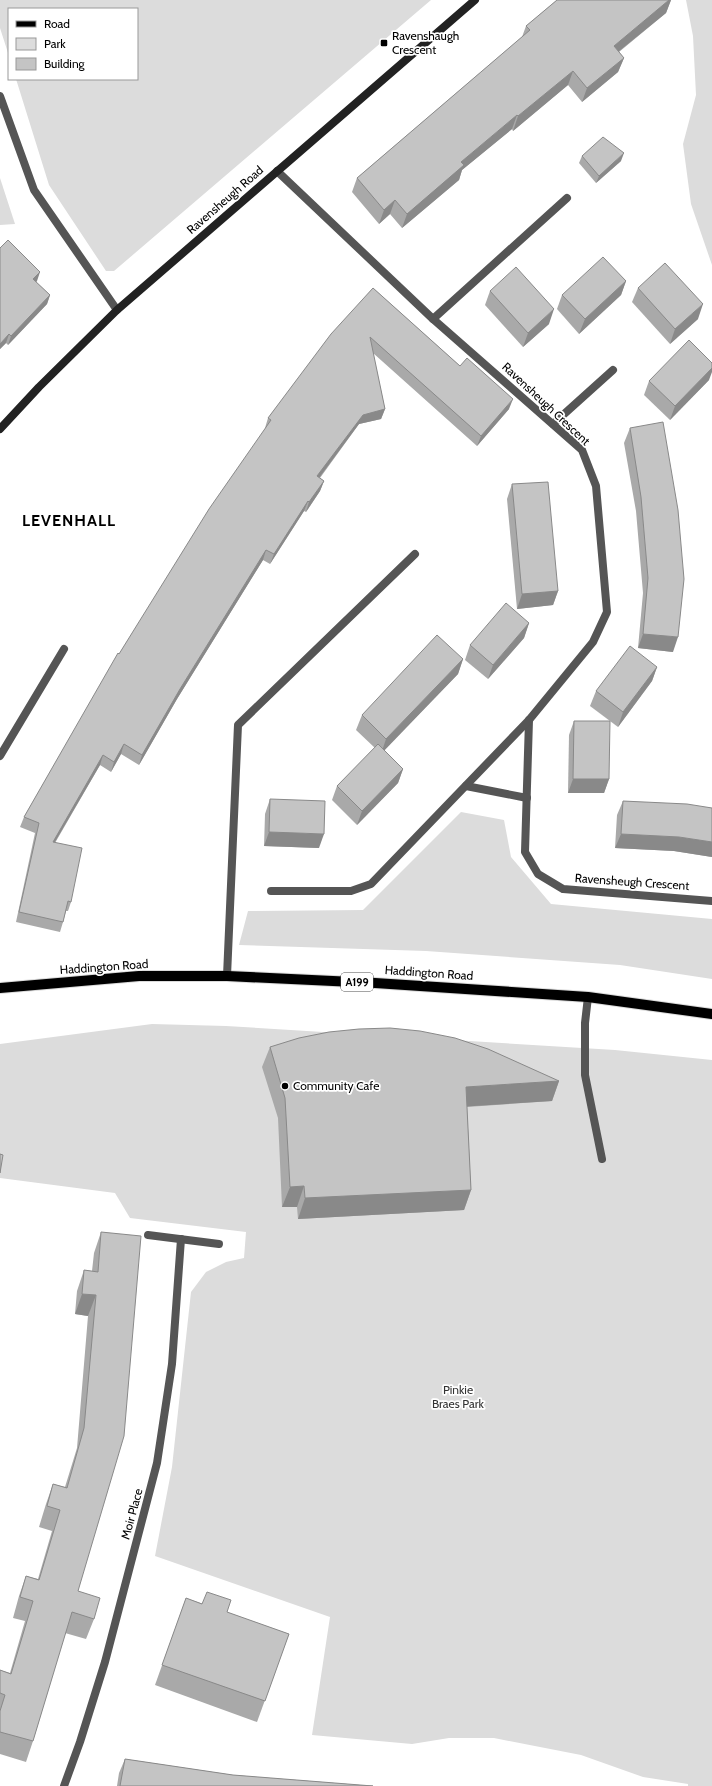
<svg xmlns="http://www.w3.org/2000/svg" width="712" height="1786" viewBox="0 0 712 1786" font-family="Cabin,sans-serif">
<rect width="100%" height="100%" fill="#fff"/>
<g fill="#dcdcdc">
<path d="M0,0H431L114,271H106L49,185L16,79H137V9H9V56L0,28Z"/>
<path d="M686,0H712V265L691,204L683,144L696,95L693,36Z"/>
<path d="M0,178L15,224L0,225Z"/>
<path d="M461,812L504,820L511,857L551,904L712,919V979L620,965L426,951L239,945L248,911L363,910Z"/>
<path d="M152,1024L226,1026L615,1050L712,1060V1786H688V1784L643,1777L581,1755L494,1738H449L412,1744L312,1735L330,1617L155,1556L172,1467L191,1292L206,1272L226,1262L244,1258L246,1232L130,1218L115,1193L0,1178V1044Z"/>
</g>
<g fill="none" stroke-linecap="round" stroke-linejoin="round">
<defs>
<path id="primary" d="M0,988L139,976H227L375,983L588,997L712,1014"/>
</defs>
<use href="#primary" stroke="#dbdbdb" stroke-width="12"/>
<g stroke="#555" stroke-width="8">
<path d="M0,96L34,190L117,310"/>
<path d="M433,319L567,198"/>
<path d="M553,424L613,370"/>
<path d="M227,976L238,725L415,554"/>
<path d="M588,997L585,1023V1075L602,1159"/>
<path d="M148,1235L219,1244"/>
</g>
<g stroke="#555" stroke-width="8">
<path d="M529,720L525,852L538,874L563,889L712,901"/>
<path d="M0,756L64,649"/>
<path d="M466,786L527,798"/>
<path d="M271,891H351L371,884L529,720L593,642L607,612L596,486L582,450L433,319L277,171"/>
<path d="M64,1786L80,1742L105,1662L157,1463L172,1364L181,1239"/>
</g>
<path stroke="#222" stroke-width="8" d="M0,429L39,387L117,310L475,0"/>
<use href="#primary" stroke="#000" stroke-width="10"/>
</g>
<g fill="#a9a9a9">
<path d="M557,0H671L666,13L619,52L624,58L618,72L582,102L568,85L513,131L512,129L462,170L459,180L402,228L390,214L379,224L352,192L357,178L522,37L526,26Z"/>
<path d="M582,156L621,161L596,183L579,163Z"/>
<path d="M0,248L37,281L36,282L50,295L47,304L8,345L6,343L0,349Z"/>
<path d="M626,281L621,295L579,334L557,309L562,295Z"/>
<path d="M373,288L460,366L509,409L477,446L373,353L385,409L381,419L359,424L320,478L324,481L320,491L306,512L304,511L270,564L263,560L177,699L139,765L121,754L111,772L100,765L55,843L71,902L68,911H66L63,922L60,932L16,922L35,833L20,827L24,817L119,654L265,429V428L268,418Z"/>
<path d="M638,288L698,319L670,344L632,302Z"/>
<path d="M490,291L549,324L523,347L485,305Z"/>
<path d="M709,380L670,420L644,395L649,381Z"/>
<path d="M630,428L673,652L638,648L643,593L636,511L624,443Z"/>
<path d="M512,484L558,591L553,605L517,609L507,499Z"/>
<path d="M529,623L524,638L488,679L465,660L470,645Z"/>
<path d="M463,659L458,674L384,750L403,769L398,783L357,825L332,800L337,786L375,748L356,730L362,715Z"/>
<path d="M657,667L652,681L618,727L590,706L596,691Z"/>
<path d="M574,721L609,779L604,793H568L569,735Z"/>
<path d="M270,799L319,848L264,846L265,814Z"/>
<path d="M623,801L712,808V857L674,851L615,848L617,815Z"/>
<path d="M270,1047L559,1081L552,1101L467,1107L471,1190L464,1210L298,1219L297,1207H282L278,1118L262,1067Z"/>
<path d="M101,1232L78,1591L94,1619L86,1639L65,1633L33,1741L26,1762L0,1754V1670L10,1673L25,1621L13,1618L19,1596L26,1576L38,1579L52,1531L39,1527L46,1504L53,1484L65,1487L77,1448L88,1316L75,1314L77,1291L84,1270L92,1271L94,1253Z"/>
<path d="M186,1598L289,1634L257,1722L155,1685Z"/>
<path d="M125,1759L233,1775L373,1786H117L119,1773Z"/>
</g>
<g fill="#898989">
<path d="M669,0H671L666,13L608,60L614,46Z"/>
<path d="M624,58L618,72L582,102L587,88Z"/>
<path d="M573,71L568,85L513,131L518,116Z"/>
<path d="M517,115L512,129L462,170L459,180L402,228L407,214L461,162Z"/>
<path d="M624,153L621,161L596,183L599,176Z"/>
<path d="M395,200L390,214L379,224L384,210Z"/>
<path d="M40,272L37,281L30,288L33,279Z"/>
<path d="M626,281L621,295L579,334L585,319Z"/>
<path d="M50,295L47,304L8,345L11,336Z"/>
<path d="M703,304L698,319L670,344L675,329Z"/>
<path d="M554,309L549,324L523,347L528,333Z"/>
<path d="M9,334L6,343L0,349V344Z"/>
<path d="M712,368V372L709,380L670,420L675,406Z"/>
<path d="M513,399L509,409L477,446L481,436Z"/>
<path d="M385,409L381,419L359,424L313,486L317,476L363,415Z"/>
<path d="M324,481L320,491L306,512L309,502Z"/>
<path d="M308,501L304,511L270,564L274,554Z"/>
<path d="M266,550L263,560L177,699L139,765L142,755L180,689Z"/>
<path d="M558,591L553,605L517,609L522,594Z"/>
<path d="M529,623L524,638L488,679L493,665Z"/>
<path d="M643,634L678,637L673,652L638,648Z"/>
<path d="M463,659L458,674L381,754L386,739Z"/>
<path d="M657,667L652,681L618,727L623,712Z"/>
<path d="M124,744L121,754L111,772L114,762Z"/>
<path d="M103,755L100,765L49,852L53,842Z"/>
<path d="M403,769L398,783L357,825L362,811Z"/>
<path d="M573,779H609L604,793H568Z"/>
<path d="M269,832L324,834L319,848L264,846Z"/>
<path d="M621,834L679,837L712,842V857L674,851L615,848Z"/>
<path d="M559,1081L552,1101L458,1107L466,1087Z"/>
<path d="M304,1186L297,1207H282L290,1187Z"/>
<path d="M471,1190L464,1210L298,1219L305,1198Z"/>
<path d="M82,1294L96,1295L88,1316L75,1314Z"/>
</g>
<g fill="#c4c4c4" stroke="#898989">
<path d="M557,0H669L614,46L624,58L587,88L573,71L518,116L517,115L461,162L464,165L407,214L395,200L384,210L357,178L530,30L526,26Z"/>
<path d="M603,137L624,153L599,176L582,156Z"/>
<path d="M8,240L40,272L33,279L50,295L11,336L9,334L0,344V248Z"/>
<path d="M603,257L626,281L585,319L562,295Z"/>
<path d="M665,263L703,304L675,329L638,288Z"/>
<path d="M516,267L554,309L528,333L490,291Z"/>
<path d="M373,288L460,366L467,358L513,399L481,436L370,337L385,409L363,415L317,476L324,481L309,502L308,501L274,554L266,550L180,689L142,755L124,744L114,762L103,755L53,842L82,848L71,902L68,901L63,922L19,912L39,823L24,817L118,653L119,654L209,509L271,420L268,418L331,334Z"/>
<path d="M689,340L712,363V368L675,406L649,381Z"/>
<path d="M663,422L678,510L684,579L678,637L643,634L648,578L641,497L630,428Z"/>
<path d="M548,482L558,591L522,594L512,484Z"/>
<path d="M506,603L529,623L493,665L470,645Z"/>
<path d="M437,635L463,659L386,739L362,715Z"/>
<path d="M630,646L657,667L623,712L596,691Z"/>
<path d="M574,721H610L609,779H573Z"/>
<path d="M378,744L403,769L362,811L337,786Z"/>
<path d="M270,799L325,801L324,834L269,832Z"/>
<path d="M623,801L687,804L712,808V842L679,837L621,834Z"/>
<path d="M390,1028L420,1031L455,1038L488,1049L559,1081L466,1087L471,1190L305,1198L304,1186L290,1187L285,1098L270,1047L299,1038L329,1032L359,1029Z"/>
<path d="M0,1154L3,1155L0,1173Z"/>
<path d="M101,1232L141,1236L124,1436L78,1591L100,1598L94,1619L72,1612L33,1741L0,1732V1711L5,1695L0,1693V1670L11,1674L33,1601L20,1597L26,1576L39,1580L60,1510L47,1506L53,1484L67,1488L84,1428L96,1295L82,1294L84,1270L98,1272Z"/>
<path d="M207,1592L231,1600L227,1612L289,1634L265,1701L162,1665L186,1598L202,1604Z"/>
<path d="M125,1759L233,1775L373,1786H120Z"/>
</g>
<g fill="#000" stroke="#fff" stroke-width="1.5">
<rect x="380" y="39" width="8" height="8" rx="2"/>
<circle cx="285" cy="1086" r="4"/>
</g>
<g text-anchor="middle" stroke-width="3.5" stroke-linejoin="round" paint-order="stroke">
<rect fill="#fff" stroke="#4c4c4c" stroke-width="1" x="341" y="973" width="32" height="18" rx="3"/>
<g font-size="11" font-weight="bold" fill="#000">
<text x="357" y="986">A199</text>
</g>
<g font-size="12" fill="#000" stroke="#fff" text-anchor="start">
<text x="392" y="40">Ravenshaugh<tspan x="392" dy="14">Crescent</tspan></text>
<text x="293" y="1090">Community Cafe</text>
</g>
<g font-size="12" fill="#000" stroke="#fff">
<text transform="translate(225 200) rotate(-41)" y="4">Ravensheugh Road</text>
<text transform="translate(546 404) rotate(43)" y="4">Ravensheugh Crescent</text>
<text transform="translate(632 882) rotate(4)" y="4">Ravensheugh Crescent</text>
<text transform="translate(104 967) rotate(-4)" y="4">Haddington Road</text>
<text transform="translate(429 973) rotate(4)" y="4">Haddington Road</text>
<text transform="translate(132 1514) rotate(-75)" y="4">Moir Place</text>
</g>
<g font-size="12" fill="#333" stroke="#fff">
<text x="458" y="1394">Pinkie<tspan x="458" dy="14">Braes Park</tspan></text>
</g>
<g font-size="16" font-weight="bold" letter-spacing="1" fill="#000" stroke="#fff">
<text x="69" y="526">LEVENHALL</text>
</g>
</g>
<rect x="8" y="8" width="130" height="72" fill="#ffffff" stroke="#999999"/>
<rect x="16" y="21" width="20" height="6" fill="#000000" stroke="#999999"/>
<text x="44" y="28" font-size="12" fill="#000000">Road</text>
<rect x="16" y="38" width="20" height="12" fill="#dcdcdc" stroke="#999999"/>
<text x="44" y="48" font-size="12" fill="#000000">Park</text>
<rect x="16" y="58" width="20" height="12" fill="#c4c4c4" stroke="#999999"/>
<text x="44" y="68" font-size="12" fill="#000000">Building</text>
</svg>
